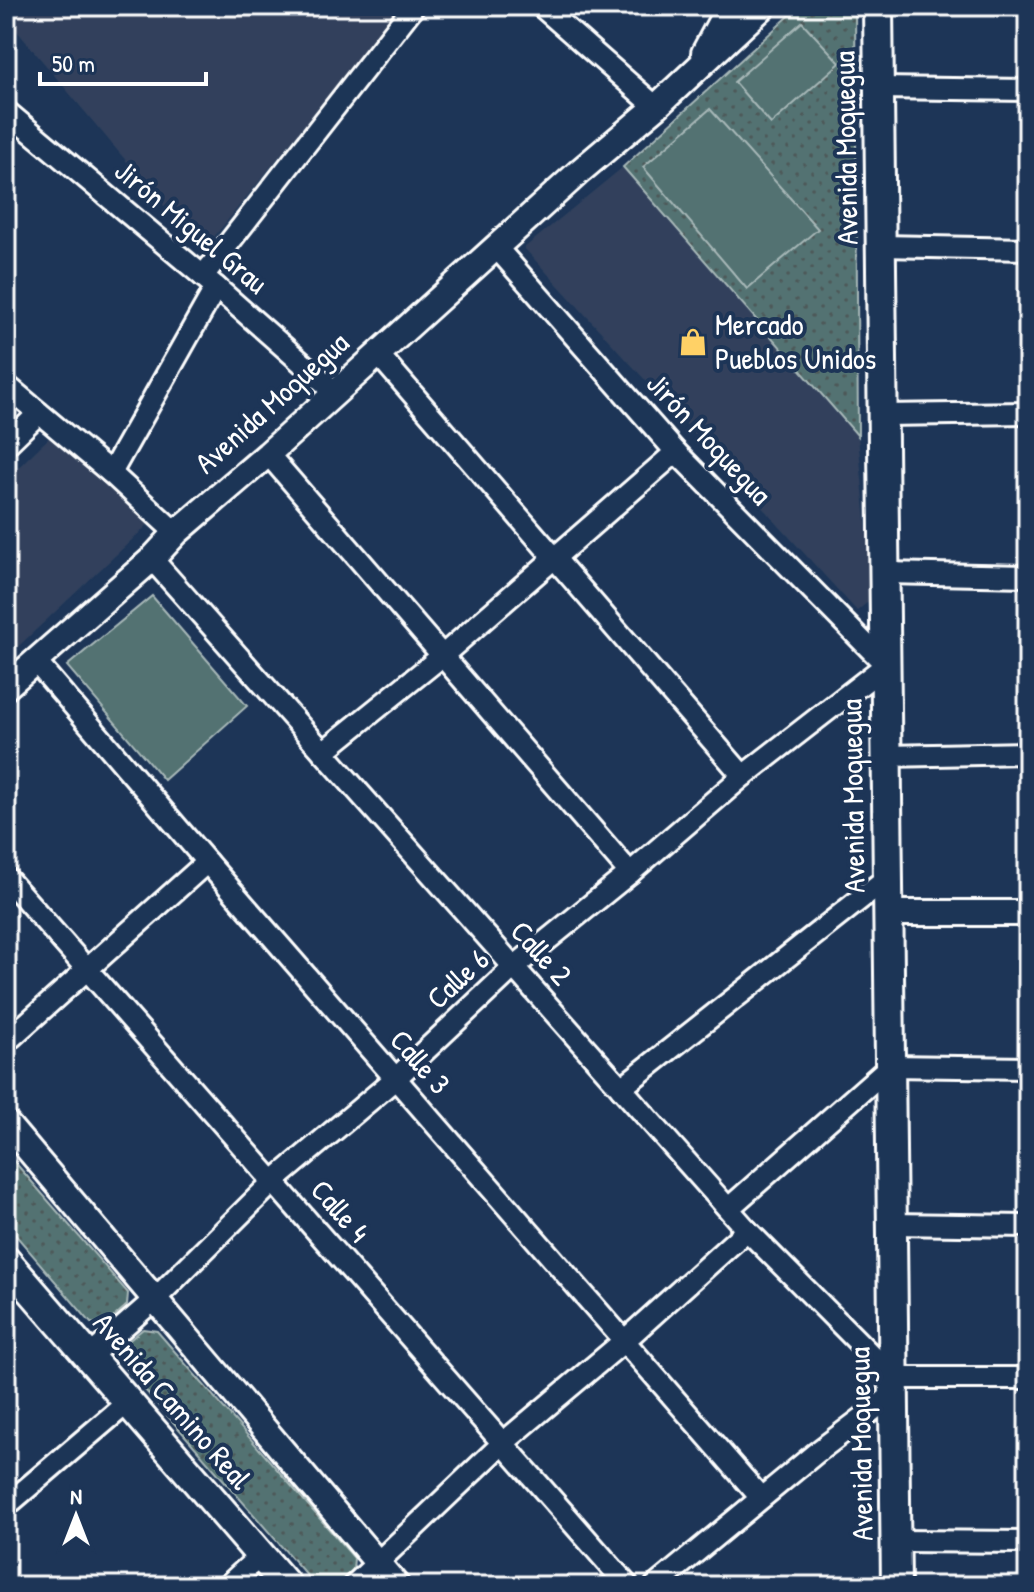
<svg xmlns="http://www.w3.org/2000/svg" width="1034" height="1592" viewBox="0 0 1034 1592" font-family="'Patrick Hand',sans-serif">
<defs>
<pattern id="park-dots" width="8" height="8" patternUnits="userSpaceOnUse" patternTransform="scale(2)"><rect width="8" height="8" fill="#527272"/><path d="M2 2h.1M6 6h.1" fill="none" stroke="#4e5959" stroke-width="1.8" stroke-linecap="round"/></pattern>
</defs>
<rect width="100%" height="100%" fill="#1d3557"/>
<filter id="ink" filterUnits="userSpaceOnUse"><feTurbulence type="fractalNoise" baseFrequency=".0125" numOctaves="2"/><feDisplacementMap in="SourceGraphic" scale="16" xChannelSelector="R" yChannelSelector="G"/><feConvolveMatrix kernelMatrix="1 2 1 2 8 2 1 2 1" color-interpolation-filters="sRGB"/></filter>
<g filter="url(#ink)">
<g fill="#30415c">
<path d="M6,6H401L207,246L180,225L6,18Z"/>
<path d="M623,167L858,436L873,598L857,611L524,248Z"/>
<path d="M52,435L149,524L6,658V479Z"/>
</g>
<g fill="url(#park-dots)" stroke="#a8b8b8" stroke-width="2">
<path d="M800,6H855L858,436L623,167Z"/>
<path d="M6,1152L128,1293L127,1305L105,1325L91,1323L6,1224Z"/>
<path d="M143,1329L157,1331L354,1558L353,1570L336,1586H316L118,1359L120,1348Z"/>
</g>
<g fill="#527272" stroke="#a8b8b8" stroke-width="2">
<path d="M802,22L840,63L771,124L734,82Z"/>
<path d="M710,109L818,229L747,289L643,167Z"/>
<path d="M152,596L247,706L164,780L67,666Z"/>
</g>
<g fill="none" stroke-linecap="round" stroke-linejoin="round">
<defs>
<g id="minor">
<path d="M541,6L656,107"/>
<path d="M879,88L1028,90"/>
<path d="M6,111L216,287L335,392"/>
<path d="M881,246L1028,249"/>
<path d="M203,276L414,6"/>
<path d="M378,354L743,776"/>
<path d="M6,385L111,473L176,533"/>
<path d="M883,415L1028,413"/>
<path d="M6,445L39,413"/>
<path d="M268,454L630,873"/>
<path d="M111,473L216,287"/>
<path d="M152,559L747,1230L894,1378H1028"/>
<path d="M885,573L1028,576"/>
<path d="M36,662L207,862L761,1498"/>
<path d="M323,752L442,656L676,452"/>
<path d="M887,756L1028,753"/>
<path d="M6,877L628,1586"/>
<path d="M6,1042L207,862"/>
<path d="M621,1088L888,877"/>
<path d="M729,1208L890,1066L1028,1068"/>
<path d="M892,1224L1028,1226"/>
<path d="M89,1357L155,1299L274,1181L395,1079L514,967L630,873L743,776L886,665L676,452L496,247"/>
<path d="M6,1506L128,1402"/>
<path d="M896,1541L1028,1542"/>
<path d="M227,1586L261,1555"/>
<path d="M353,1586L503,1443L623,1342L747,1230"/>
<path d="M655,1586L816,1453L894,1394"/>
</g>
<g id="tertiary">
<path d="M704,53L729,6"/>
<path d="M6,687L152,559L176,533L268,454L580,171L656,107L764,6"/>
<path d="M889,913H1028"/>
<path d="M6,1123L397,1586"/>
</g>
<g id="secondary">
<path d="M878,6L896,1586"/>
<path d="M6,1261L287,1586"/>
</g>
</defs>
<use href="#minor" stroke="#fff" stroke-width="26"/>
<use href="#tertiary" stroke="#fff" stroke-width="30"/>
<use href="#secondary" stroke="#fff" stroke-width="34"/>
<use href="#minor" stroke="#1d3557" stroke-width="20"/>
<use href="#tertiary" stroke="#1d3557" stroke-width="24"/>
<use href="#secondary" stroke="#1d3557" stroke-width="28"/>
</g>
</g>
<defs>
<symbol id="shop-bare" viewBox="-9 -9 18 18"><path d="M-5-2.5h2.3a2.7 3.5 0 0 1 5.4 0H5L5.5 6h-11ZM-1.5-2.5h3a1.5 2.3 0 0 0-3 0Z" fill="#ffd166" stroke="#1d3557" stroke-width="2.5" paint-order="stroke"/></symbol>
</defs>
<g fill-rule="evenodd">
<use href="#shop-bare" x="673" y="322" width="40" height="40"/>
</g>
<g text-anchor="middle" stroke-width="8" stroke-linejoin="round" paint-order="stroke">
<g font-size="30" fill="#fff" stroke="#1d3557">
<text transform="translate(846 148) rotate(-91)" y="10">Avenida Moquegua</text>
<text transform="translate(191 227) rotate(40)" y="10">Jirón Miguel Grau</text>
<text transform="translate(272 403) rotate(-42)" y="10">Avenida Moquegua</text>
<text transform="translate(709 439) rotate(47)" y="10">Jirón Moquegua</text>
<text transform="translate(853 796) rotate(-91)" y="10">Avenida Moquegua</text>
<text transform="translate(541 953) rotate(48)" y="10">Calle 2</text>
<text transform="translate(458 979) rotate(-43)" y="10">Calle 6</text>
<text transform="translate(420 1062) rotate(49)" y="10">Calle 3</text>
<text transform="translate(340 1211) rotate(49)" y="10">Calle 4</text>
<text transform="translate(172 1401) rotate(49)" y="10">Avenida Camino Real</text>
<text transform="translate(861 1444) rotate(-91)" y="10">Avenida Moquegua</text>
</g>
<g font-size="30" fill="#fff" stroke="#1d3557" text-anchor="start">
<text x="715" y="335">Mercado<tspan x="715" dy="34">Pueblos Unidos</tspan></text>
</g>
</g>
<rect width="1034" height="1592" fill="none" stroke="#1d3557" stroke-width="32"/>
<rect x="16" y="16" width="1002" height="1560" fill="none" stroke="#fff" stroke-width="3" filter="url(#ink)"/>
<g transform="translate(76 1516)" stroke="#1d3557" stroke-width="6" paint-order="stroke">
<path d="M0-6L14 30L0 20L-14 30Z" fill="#ffffff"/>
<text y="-12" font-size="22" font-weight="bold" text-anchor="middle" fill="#ffffff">N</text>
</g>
<path d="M40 72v12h166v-12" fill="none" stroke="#ffffff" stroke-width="4"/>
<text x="52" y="72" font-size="24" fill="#ffffff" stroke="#1d3557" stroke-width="6" paint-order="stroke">50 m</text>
</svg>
